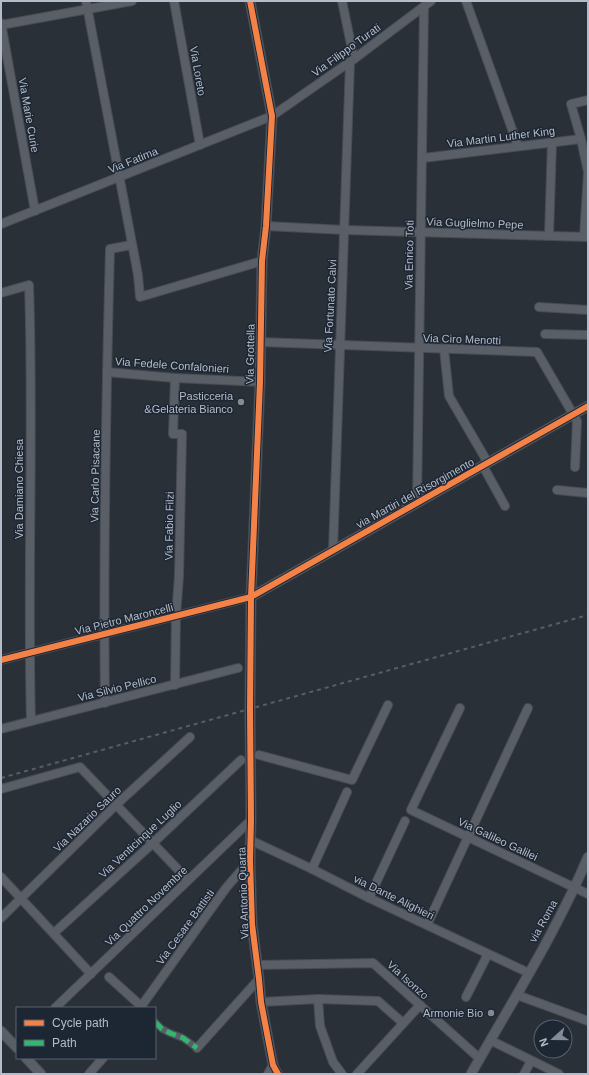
<svg xmlns="http://www.w3.org/2000/svg" width="589" height="1075" viewBox="0 0 589 1075" font-family="Helvetica,sans-serif">
<rect width="100%" height="100%" fill="#2a3038"/>
<g fill="none" stroke-linecap="round" stroke-linejoin="round">
<defs>
<path id="pedestrian" d="M155,1022L162,1029L170,1033L183,1038L197,1048"/>
<g id="minor">
<path d="M86,1L138,275L140,297L262,261"/>
<path d="M174,1L200,145"/>
<path d="M342,1L354,59"/>
<path d="M466,1L518,146"/>
<path d="M1,23L35,211"/>
<path d="M1,25L132,1"/>
<path d="M423,158L581,139"/>
<path d="M1,224L272,116L354,59L431,1"/>
<path d="M266,226L345,230L588,237"/>
<path d="M549,236L552,142"/>
<path d="M584,237L588,172L581,139L571,104L588,100"/>
<path d="M1,293L29,285C34,431 27,576 31,721"/>
<path d="M539,307L588,310"/>
<path d="M545,334L588,335"/>
<path d="M260,342L537,352L577,421L575,467"/>
<path d="M444,349L449,396L488,463"/>
<path d="M107,372L175,378L260,382"/>
<path d="M175,378L173,434H182L179,576L176,616L175,685"/>
<path d="M483,466L505,506"/>
<path d="M557,490L588,493"/>
<path d="M417,503C418,338 423,172 424,7"/>
<path d="M333,551L350,62"/>
<path d="M1,660L251,597"/>
<path d="M105,703C103,552 106,400 110,249L131,245"/>
<path d="M460,708L411,810L588,894"/>
<path d="M1,729L238,668"/>
<path d="M259,755L352,780L388,705"/>
<path d="M1,789L80,767L188,880"/>
<path d="M250,840L312,869L369,898L529,973"/>
<path d="M312,869L347,792"/>
<path d="M1,877L91,974"/>
<path d="M369,898L405,821"/>
<path d="M1,918L117,804L190,737"/>
<path d="M427,925L528,708"/>
<path d="M54,933L153,843L241,760"/>
<path d="M257,965L373,963L479,1058"/>
<path d="M109,977L141,1006"/>
<path d="M517,995L588,1021"/>
<path d="M466,997L488,954"/>
<path d="M318,999L320,1026L333,1062L342,1074"/>
<path d="M261,1002L318,999L378,1001L403,1023"/>
<path d="M55,1008L251,820"/>
<path d="M140,1008L226,888L250,860"/>
<path d="M490,1040L559,1074"/>
<path d="M197,1048L259,979"/>
<path d="M273,1065L278,1074"/>
<path d="M89,1074L103,1058"/>
<path d="M268,1074L273,1065"/>
<path d="M357,1074L420,1005"/>
<path d="M524,1074L531,1061"/>
</g>
<g id="tertiary">
<path d="M250,1L272,116L266,226L262,261L260,382L251,597L250,709L251,820L250,860L252,924L259,979L261,1002L273,1065"/>
<path d="M251,597L588,406"/>
<path d="M1,1031L17,1048"/>
<path d="M26,1058L41,1074"/>
<path d="M471,1074C511,1003 556,933 588,857"/>
</g>
</defs>
<use href="#pedestrian" stroke="#484c53" stroke-width="8"/>
<use href="#minor" stroke="#484c53" stroke-width="10"/>
<use href="#tertiary" stroke="#484c53" stroke-width="11"/>
<use href="#pedestrian" stroke="#5a5e66" stroke-width="5.5"/>
<use href="#minor" stroke="#5a5e66" stroke-width="8"/>
<use href="#tertiary" stroke="#5a5e66" stroke-width="9"/>
<path stroke="#595d64" stroke-width="2" stroke-dasharray="4 4" stroke-linecap="butt" d="M1,778L588,615"/>
<path stroke="#33b770" stroke-width="5" stroke-dasharray="10 5" stroke-linecap="butt" d="M155,1022L162,1029L170,1033L183,1038L197,1048"/>
<defs>
<g id="cycleway">
<path d="M250,1L272,116L266,226L262,261L260,382L251,597L250,709L251,820L250,860L252,924L259,979L261,1002L273,1065L278,1074"/>
<path d="M1,660L251,597L588,406"/>
</g>
</defs>
<use href="#cycleway" stroke="#1d2633" stroke-width="8"/>
<use href="#cycleway" stroke="#f48246" stroke-width="6"/>
</g>
<g fill="#848b96" stroke="#1d2633" stroke-width="1.5">
<circle cx="241" cy="402" r="4"/>
<circle cx="491" cy="1013" r="4"/>
</g>
<g text-anchor="middle" stroke-width="3" stroke-linejoin="round" paint-order="stroke">
<g font-size="11" fill="#b4bcc9" stroke="#1d2633">
<text transform="translate(346 50) rotate(-36)" y="4">Via Filippo Turati</text>
<text transform="translate(198 71) rotate(80)" y="4">Via Loreto</text>
<text transform="translate(29 115) rotate(80)" y="4">Via Marie Curie</text>
<text transform="translate(501 137) rotate(-7)" y="4">Via Martin Luther King</text>
<text transform="translate(133 160) rotate(-22)" y="4">Via Fatima</text>
<text transform="translate(475 223) rotate(2)" y="4">Via Guglielmo Pepe</text>
<text transform="translate(409 255) rotate(-89)" y="4">Via Enrico Toti</text>
<text transform="translate(330 306) rotate(-87)" y="4">Via Fortunato Calvi</text>
<text transform="translate(462 339) rotate(2)" y="4">Via Ciro Menotti</text>
<text transform="translate(250 354) rotate(-89)" y="4">Via Grottella</text>
<text transform="translate(172 365) rotate(4)" y="4">Via Fedele Confalonieri</text>
<text transform="translate(95 476) rotate(-89)" y="4">Via Carlo Pisacane</text>
<text transform="translate(19 489) rotate(-90)" y="4">Via Damiano Chiesa</text>
<text transform="translate(415 493) rotate(-29)" y="4">via Martiri del Risorgimento</text>
<text transform="translate(169 526) rotate(-89)" y="4">Via Fabio Filzi</text>
<text transform="translate(124 619) rotate(-14)" y="4">Via Pietro Maroncelli</text>
<text transform="translate(117 688) rotate(-14)" y="4">Via Silvio Pellico</text>
<text transform="translate(87 819) rotate(-44)" y="4">Via Nazario Sauro</text>
<text transform="translate(140 839) rotate(-43)" y="4">Via Venticinque Luglio</text>
<text transform="translate(498 839) rotate(25)" y="4">Via Galileo Galilei</text>
<text transform="translate(243 893) rotate(-92)" y="4">Via Antonio Quarta</text>
<text transform="translate(394 897) rotate(26)" y="4">via Dante Alighieri</text>
<text transform="translate(146 906) rotate(-44)" y="4">Via Quattro Novembre</text>
<text transform="translate(543 921) rotate(-61)" y="4">via Roma</text>
<text transform="translate(185 927) rotate(-54)" y="4">Via Cesare Battisti</text>
<text transform="translate(408 980) rotate(42)" y="4">Via Isonzo</text>
</g>
<g font-size="11" fill="#b4bcc9" stroke="#1d2633" text-anchor="end">
<text x="233" y="400">Pasticceria<tspan x="233" dy="13">&amp;Gelateria Bianco</tspan></text>
<text x="483" y="1017">Armonie Bio</text>
</g>
</g>
<rect width="589" height="1075" fill="none" stroke="#b4bcc9" stroke-width="4"/>
<rect x="16" y="1007" width="140" height="52" fill="#1d2633" stroke="#59626f"/>
<rect x="24" y="1020" width="20" height="6" fill="#f48246" stroke="#59626f"/>
<text x="52" y="1027" font-size="12" fill="#b4bcc9">Cycle path</text>
<rect x="24" y="1040" width="20" height="6" fill="#33b770" stroke="#59626f"/>
<text x="52" y="1047" font-size="12" fill="#b4bcc9">Path</text>
<g transform="translate(553 1039) rotate(249)"><circle r="19" fill="#1d2633" stroke="#59626f"/>
<path d="M0-3L7 15L0 10L-7 15Z" fill="#848b96"/>
<text y="-6" font-size="11" font-weight="bold" text-anchor="middle" fill="#b4bcc9">N</text>
</g>
</svg>
